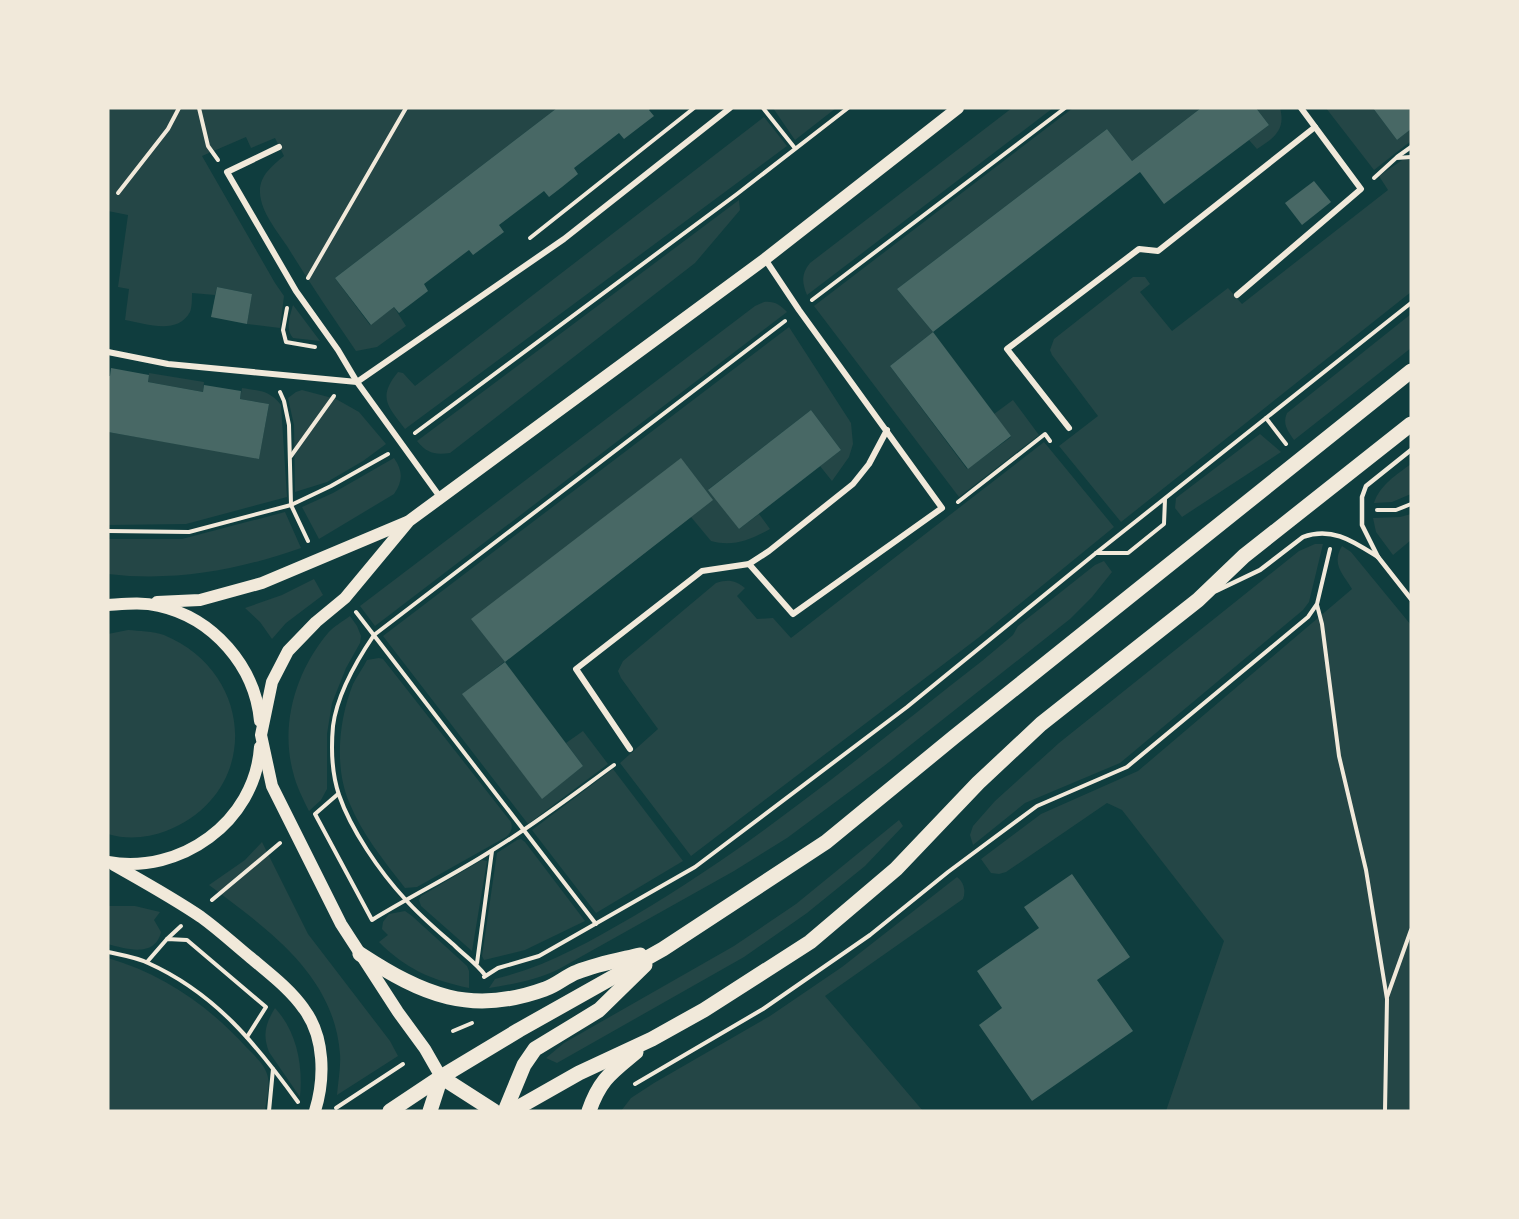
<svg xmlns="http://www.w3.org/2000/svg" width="1519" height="1219" viewBox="0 0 1519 1219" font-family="'Sofia Sans Condensed',sans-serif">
<rect width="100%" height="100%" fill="#0f3d3e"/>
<g fill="#244646">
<path d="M108,108H557L335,278L370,325L394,307L406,326L377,347L356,351C332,316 309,282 287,246C277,231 261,212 260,193C259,176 272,166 284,156L275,138L251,148L246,137L202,156L275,283L284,296L280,328L247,324L252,294L217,287L215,295L192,293C192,298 192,308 190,312C177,336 145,323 125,320L129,289L118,287L128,215L108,211Z"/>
<path d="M773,108H836L795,140Z"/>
<path d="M1012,108H1053L807,295C802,283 801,274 810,263Z"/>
<path d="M1073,108H1201L1132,161L1107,129L897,289L933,332L890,366L967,469L1011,437L994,414L1013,400L1039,435L959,497L814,306Z"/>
<path d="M1256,108H1280C1286,130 1274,138 1257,149L1249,140L1269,125Z"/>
<path d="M1326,108H1373L1397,140L1411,129V141L1374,170Z"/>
<path d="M764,117L787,146L405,429C388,406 377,398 398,372L403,373L415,386Z"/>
<path d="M1411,154V292L1121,522L1059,446L1098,416L1052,355L1050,350L1054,339L1133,277H1145L1150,284L1140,292L1172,331L1228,288L1242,304L1388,190L1379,176Z"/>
<path d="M739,200L740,210L695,263L450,453C434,455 427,453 417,441Z"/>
<path d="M764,302C775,301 780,305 787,312L375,626L360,606L755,306Z"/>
<path d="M293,305L320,341L293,338C285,328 290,316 293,305Z"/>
<path d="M1411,314V348L1294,440C1288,431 1282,424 1287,413Z"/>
<path d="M789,327L851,423L853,444L849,457L832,481L820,466L841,450L811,410L709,489L739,529L759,514L770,529C750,540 733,547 711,541L691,517L713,500L463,694L542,798L583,766L566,743L583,731L608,764L528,824L383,636Z"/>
<path d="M149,373L204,382L203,392L148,382Z"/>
<path d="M242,388C260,391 269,390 281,405L287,497L186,524L108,525V432L259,458L269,404L240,399Z"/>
<path d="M302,390L336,399L359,412L386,444L363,461L327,482L295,492L294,425L288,398L296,392Z"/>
<path d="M1260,434L1281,452L1182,517L1175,508L1176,498Z"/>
<path d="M1044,442L1114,527L978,638L691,856L620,763L658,729L621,678L618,671L623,661L716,583C728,579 735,580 745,588L737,596L757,619L773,618L791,638Z"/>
<path d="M394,458C403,471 403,481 394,494L319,539L302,507L333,493Z"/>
<path d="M1411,464V494L1392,502L1374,503C1380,485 1396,475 1411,464Z"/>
<path d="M285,512L301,548C238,570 175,582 108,574V539H182Z"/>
<path d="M1411,514V540L1393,555L1376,532L1373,518L1400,517Z"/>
<path d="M1315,544H1323L1309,602L1303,610L1120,763L1025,803L973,845L970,835L973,826L995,801L1059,743L1299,551Z"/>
<path d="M1342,546L1351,552L1411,625V1111H1166L1224,941L1122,810L1107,803L1006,872L999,874L991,873L981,859L1041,814L1138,771L1352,589C1343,574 1331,564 1342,546Z"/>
<path d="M1104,561L1112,572L1092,597L1070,619L884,766L787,838L734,871L559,969C536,980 514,984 489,988L495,979C546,967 589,942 634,916C758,843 869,749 982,661L1013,635L1018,626L1095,565Z"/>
<path d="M314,579L323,595L286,623L272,639L260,622L245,608L282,595Z"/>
<path d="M350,616L357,626L361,636L360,643L346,668L332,703L327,734V789L321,800L309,811C303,799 296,785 293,772C280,724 296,671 328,633C333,627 343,621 350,616Z"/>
<path d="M128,630C139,631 153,631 164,635C256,673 261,794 166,831C148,838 127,840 108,834V634Z"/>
<path d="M379,658L383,659L511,822C513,829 511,832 506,837L417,887L405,888C384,861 362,834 349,802C334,766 339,719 353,684C357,676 363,668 367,660Z"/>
<path d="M613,769L683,861L596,913L532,830Z"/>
<path d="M899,820L903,826L865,866L807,913L744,957L557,1063L546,1058L564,1043L734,946L796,904Z"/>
<path d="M521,839L525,842L585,921L525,950L484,960L482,956L497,853L517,840Z"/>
<path d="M262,842L308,934L390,1041L398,1056L337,1095C338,1082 341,1067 340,1054C334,974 267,929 209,885L245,860Z"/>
<path d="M482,860L487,861L472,951L421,906L419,900L421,896Z"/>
<path d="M957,877C964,882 966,891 963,899L825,996L923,1111H621L631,1098L654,1083L770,1016L842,967Z"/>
<path d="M108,906H135L160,912L154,920L161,932C155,958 126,949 108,944Z"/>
<path d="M405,911L412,916L467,966L469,971V988C431,980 406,969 379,942L388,935L382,929L383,922L389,914Z"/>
<path d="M108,958C163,974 209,1006 247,1048C254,1055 264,1064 267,1074C271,1085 266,1100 265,1111H110L108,1108Z"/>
<path d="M275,1008C297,1032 303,1065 300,1097L269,1052C262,1034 266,1023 275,1008Z"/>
</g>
<g fill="#486865">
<path d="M557,108H651L649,110L654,116L624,139L619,133L574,168L578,174L562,187L549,197L544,191L499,225L504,232L473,255L469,250L424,284L428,291L399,313L394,307L371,325L335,278Z"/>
<path d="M1201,108H1256L1269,125L1164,204L1140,172L933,332L897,289L1107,129L1132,161Z"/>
<path d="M1373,108H1411V129L1397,140Z"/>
<path d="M1314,181L1331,202L1302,225L1285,203Z"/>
<path d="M217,287L252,294L247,324L211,317Z"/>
<path d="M933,332L1011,436L968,469L890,366Z"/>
<path d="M111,368L149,375L148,382L203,392L204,385L241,391L240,399L269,404L259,459L108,432V376H110Z"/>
<path d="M811,410L841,450L739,529L708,490Z"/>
<path d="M681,458L713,500L505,662L471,619Z"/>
<path d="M505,662L583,766L542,799L462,694Z"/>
<path d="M1072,874L1130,957L1097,980L1133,1031L1032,1101L979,1025L1002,1008L977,971L1039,928L1024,907Z"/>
</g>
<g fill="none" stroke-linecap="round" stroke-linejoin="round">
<g stroke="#f1e9da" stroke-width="4">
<path d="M199,108L208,146L218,160"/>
<path d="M763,108L794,147"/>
<path d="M1397,157L1411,147"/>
<path d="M1374,178L1396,158L1411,157"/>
<path d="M118,193L168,129L179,108"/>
<path d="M530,238L694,108"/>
<path d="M308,278L406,108"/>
<path d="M812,300L1065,108"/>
<path d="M287,308L283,330L286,342L315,347"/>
<path d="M280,392L284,401L289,425L291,505L308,541"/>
<path d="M1266,418L1286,444"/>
<path d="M415,433L737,194L848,108"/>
<path d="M291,456L334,396"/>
<path d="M958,502L1045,434L1050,441"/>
<path d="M1377,510H1396L1411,504"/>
<path d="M108,531L189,532L291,505L331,486L388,454"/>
<path d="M1096,553H1128L1164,524L1165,499"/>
<path d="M1317,605L1322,624L1339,756L1366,870L1387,999L1385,1111"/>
<path d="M356,612L596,924"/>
<path d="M338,794L315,814L372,920C411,896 452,876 491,851C534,825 574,794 614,765"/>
<path d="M212,900L280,843"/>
<path d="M167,939L181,926"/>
<path d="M108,952C121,955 136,957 148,963C215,993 256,1044 298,1102"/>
<path d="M147,962L167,939L187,940L266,1007L247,1037"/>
<path d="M477,963L492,851"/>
<path d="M485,975C476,963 465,956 455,946C438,931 420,916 405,899C380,872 351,830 339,795C332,774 331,748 333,726C337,695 357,660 374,635L785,321"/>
<path d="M484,977L498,968L539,956L695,867L907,707L1096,553L1411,303"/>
<path d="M1387,997L1411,930"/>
<path d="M453,1031L472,1023"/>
<path d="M635,1084L763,1009L870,935L948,872L1037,806L1127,767L1308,617L1317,604L1330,549"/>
<path d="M336,1108L403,1064"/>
<path d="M269,1111L273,1069"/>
</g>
<g stroke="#f1e9da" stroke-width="4.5">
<path d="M1411,450L1366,486L1362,497V525L1378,557L1411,599"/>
<path d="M1216,591L1260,570L1303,537C1332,526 1354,542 1378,557"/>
</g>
<g stroke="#f1e9da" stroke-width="6">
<path d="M279,147L227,172L296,291L338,350L357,382L440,497"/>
<path d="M1237,295L1361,189L1301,108"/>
<path d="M108,352L168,364L357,382L564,239L730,108"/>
<path d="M1069,428L1007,349L1139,249L1158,251L1315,127"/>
<path d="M749,564L793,614L942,508L799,310L765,259"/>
<path d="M630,749L576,669L702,571L749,564L769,551L853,484L869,464L887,430"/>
</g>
<g stroke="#f1e9da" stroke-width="12">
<path d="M157,602L200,600L262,583L407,522"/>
<path d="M108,605C125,604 142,602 159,606C213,618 255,666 260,721"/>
<path d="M108,862C180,875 255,822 260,747"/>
<path d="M114,865C144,882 173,898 201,917C219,930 235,945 251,958C270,974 290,989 304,1009C325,1037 325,1079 315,1111"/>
<path d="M441,1077L425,1049L398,1012L341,924L272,786L261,735L272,682L288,651L316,622L345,598L409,521L765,259L958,108"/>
</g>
<g stroke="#f1e9da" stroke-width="15">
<path d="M360,954C423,995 471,1016 545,989C557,985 566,976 577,972C597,964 619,960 640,955"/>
<path d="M441,1077L494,1111"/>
<path d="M390,1111L441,1077L519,1030L663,949L826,842L954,737L1411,371"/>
<path d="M430,1111L441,1077"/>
<path d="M505,1111L524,1065L535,1049L599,1010L645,965"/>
<path d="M512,1111L579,1073L652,1039L704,1010L810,942L896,869L978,783L1041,724L1198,600L1244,556L1411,424"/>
<path d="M589,1111C600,1079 612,1072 636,1052"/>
</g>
</g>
<rect width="1519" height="1219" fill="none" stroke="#f1e9da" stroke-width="219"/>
</svg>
